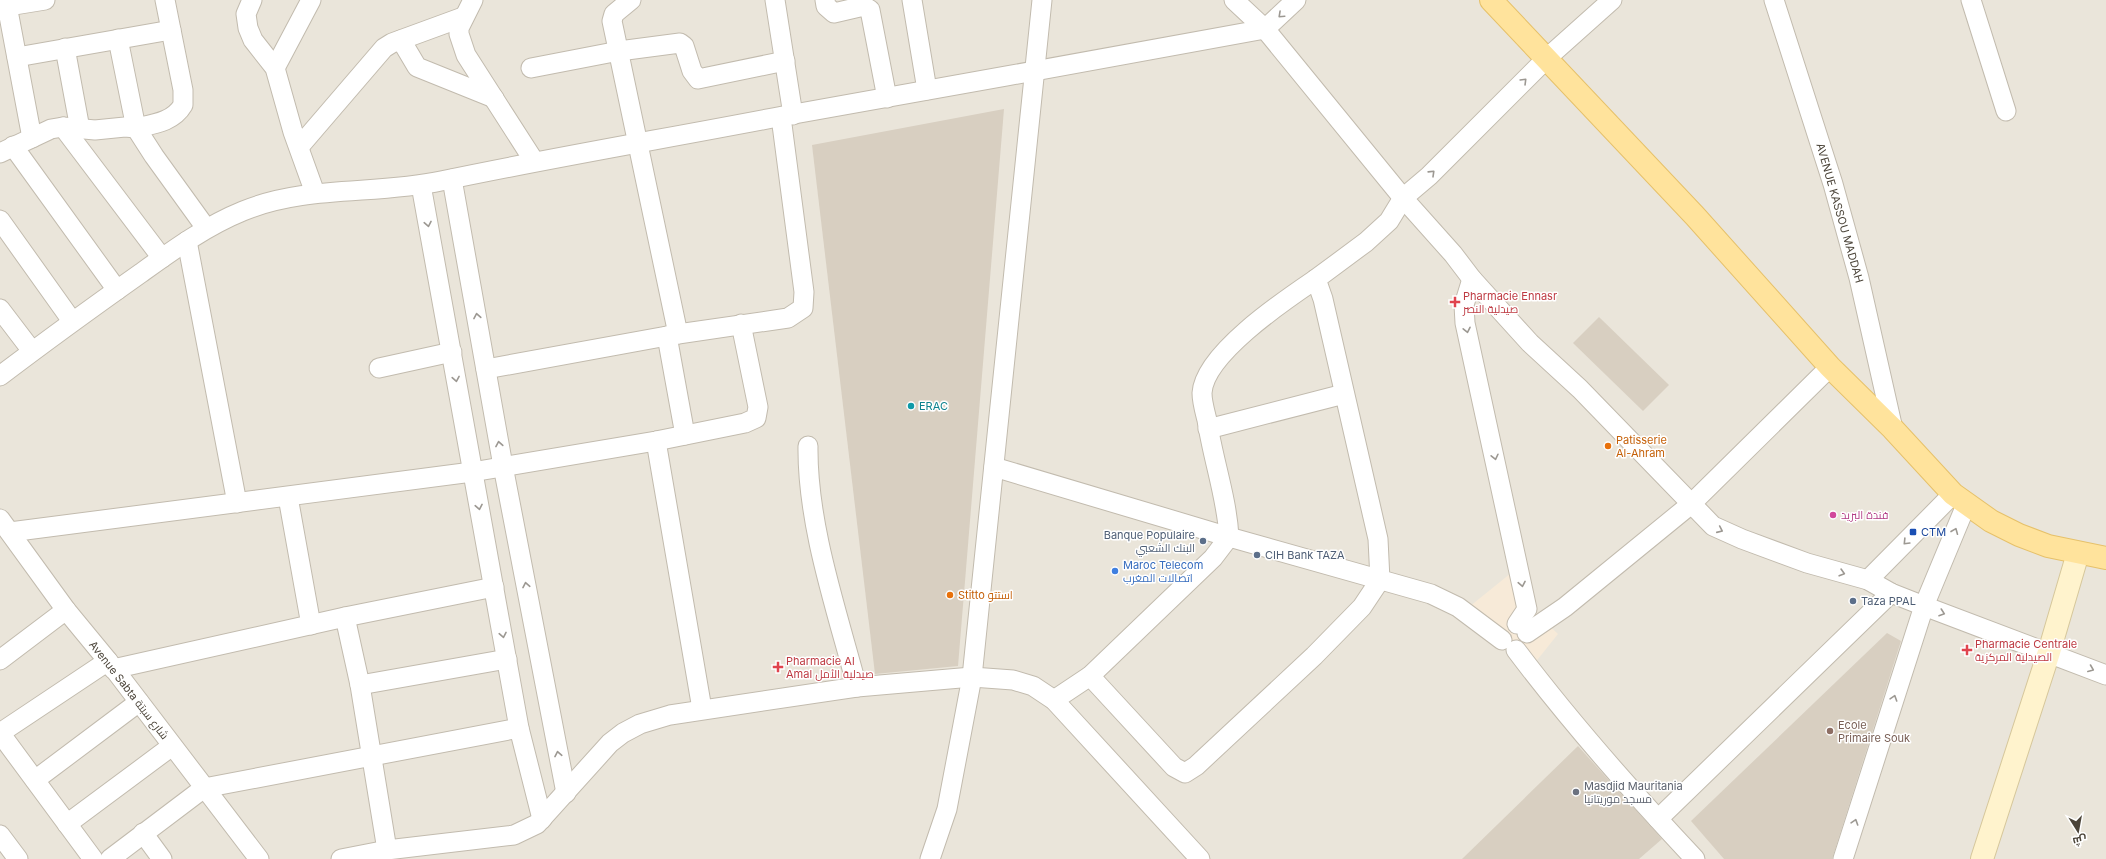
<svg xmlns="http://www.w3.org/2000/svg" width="2106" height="859" viewBox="0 0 2106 859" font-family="Inter,Cairo,sans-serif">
<rect width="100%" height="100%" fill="#f6f3ec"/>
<rect fill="#eae5da" x="0" y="0" width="2106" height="859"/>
<path fill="#f7ead8" d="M1516,569L1523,601L1558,634L1530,669L1464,611Z"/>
<g fill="#d8cfc1">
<path d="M1004,109L958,666L875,674L812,145Z"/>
<path d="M1599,317L1669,385L1643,411L1573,343Z"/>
<path d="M1887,633L1901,641L1832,859H1724L1691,821Z"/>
<path d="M1578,746L1662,839L1639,859H1462Z"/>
</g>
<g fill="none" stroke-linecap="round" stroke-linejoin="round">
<defs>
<g id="street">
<path d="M6,0L32,138"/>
<path d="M165,0L183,90V105C173,122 154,124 136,128L154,156L206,228"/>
<path d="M252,0L246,14L248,28L253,40L275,68L293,132L315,193"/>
<path d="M473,0L459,28V34L466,55L534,161"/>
<path d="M631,0L614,14L612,21L678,334"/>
<path d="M775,0L793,115"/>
<path d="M825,0L826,6L834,13L864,6L870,10L887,98"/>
<path d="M912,0L927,90"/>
<path d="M1234,0L1265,29L1403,198L1453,254L1472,279L1530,343L1580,389L1713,526L1742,539L1807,563L1868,580L1891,593L1924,606L2106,675"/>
<path d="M1774,0L1833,184L1859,278L1893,429"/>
<path d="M1971,0L2006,111"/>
<path d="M8,6L45,0"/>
<path d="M401,40L417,67L494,98"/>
<path d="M65,48L80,129"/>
<path d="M17,57L171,30"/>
<path d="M275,68L311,0"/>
<path d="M531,68L619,51L680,43L684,46L692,71L698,79L785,61"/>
<path d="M63,127L162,258"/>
<path d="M13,146L117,290"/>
<path d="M299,147L384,48L392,43L463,17"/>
<path d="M0,153L51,129L63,127L95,130L125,127L136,128L118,39"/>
<path d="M452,179L503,466L566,793"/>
<path d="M421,185L519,728L542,819"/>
<path d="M0,220L72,321"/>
<path d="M187,241L237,503"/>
<path d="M1472,279L1464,305L1465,323L1527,609L1517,624"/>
<path d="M0,309L32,351"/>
<path d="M667,336L685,435"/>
<path d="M379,368L452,352"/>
<path d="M486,369L678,334L788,318L803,308L804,292L781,117"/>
<path d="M0,376C46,341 93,307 141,273C173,250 206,226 243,211C306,185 376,195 441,181C555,157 669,138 783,116C944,87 1104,59 1265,29L1296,0"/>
<path d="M1208,429L1344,394"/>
<path d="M656,441L702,709"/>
<path d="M808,446C807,525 837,611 857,687"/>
<path d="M994,467L1229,537L1431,594L1458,607L1502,640"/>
<path d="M288,497L311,625"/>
<path d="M0,519L66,610L108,661L259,859"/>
<path d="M10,532L472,472L656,441L745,423L756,418L758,407L741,324"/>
<path d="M1868,580L1953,494"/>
<path d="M345,617L360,685L387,850"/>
<path d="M1527,633L1565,607L1690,505L1830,367"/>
<path d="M1516,650C1571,723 1633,793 1695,859"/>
<path d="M0,660L66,610"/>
<path d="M113,669L345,617L494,587"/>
<path d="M1090,676L1174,767L1185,773L1196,766L1314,656L1362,607L1380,580L1378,539L1323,299L1316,279L1366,242L1389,221L1403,198L1429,176L1547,58L1612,0"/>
<path d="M360,685L507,659"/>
<path d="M1054,700L1090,676L1213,558L1229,537C1227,498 1213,460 1207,420C1205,412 1202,402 1202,393C1204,354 1285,300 1316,279"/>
<path d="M0,733L93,859"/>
<path d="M0,733L108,661"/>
<path d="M35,780L139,702"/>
<path d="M1658,819L1891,593"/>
<path d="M67,824L172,746"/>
<path d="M143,833L162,859"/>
<path d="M0,835L18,859"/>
<path d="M110,859L204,788L519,728"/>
<path d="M341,859L387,850L514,835L537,824L610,743L623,733L640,724L670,715L857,687L972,677L1013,680L1033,686L1054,700L1200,859"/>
<path d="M930,859L947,809L972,677L1042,0"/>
<path d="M1843,859L1924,606L1966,505"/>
</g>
<path id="secondary" d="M1982,859L2049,652L2078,553"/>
<path id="primary" d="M1491,0L1695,216L1830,367L1893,429L1953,494L1991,521L2019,535L2048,546L2106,558"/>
</defs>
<use href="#street" stroke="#c2bbae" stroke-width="21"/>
<use href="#secondary" stroke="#d6c79b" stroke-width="24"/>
<use href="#primary" stroke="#e6c16a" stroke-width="24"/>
<use href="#street" stroke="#fff" stroke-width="19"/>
<use href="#secondary" stroke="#fff3cd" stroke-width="22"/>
<use href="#primary" stroke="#ffe39c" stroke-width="22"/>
</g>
<defs><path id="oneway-chevron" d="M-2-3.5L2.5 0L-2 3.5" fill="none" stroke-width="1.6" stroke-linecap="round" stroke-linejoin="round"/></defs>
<g stroke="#9c9892">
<use href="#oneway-chevron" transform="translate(1281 15) rotate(137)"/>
<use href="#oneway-chevron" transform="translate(1524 81) rotate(-45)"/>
<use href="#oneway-chevron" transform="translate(1432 173) rotate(-44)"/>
<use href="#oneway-chevron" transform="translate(428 224) rotate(79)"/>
<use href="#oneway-chevron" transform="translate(477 316) rotate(-100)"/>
<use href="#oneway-chevron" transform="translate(1467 330) rotate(78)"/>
<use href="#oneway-chevron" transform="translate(456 379) rotate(80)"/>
<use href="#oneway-chevron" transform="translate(499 444) rotate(-100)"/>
<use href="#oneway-chevron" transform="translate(1495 457) rotate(77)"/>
<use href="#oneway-chevron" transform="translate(479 507) rotate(79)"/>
<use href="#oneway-chevron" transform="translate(1720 530) rotate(24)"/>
<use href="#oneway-chevron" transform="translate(1955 531) rotate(-68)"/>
<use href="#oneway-chevron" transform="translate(1906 542) rotate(134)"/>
<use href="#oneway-chevron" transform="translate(1842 573) rotate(16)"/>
<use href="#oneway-chevron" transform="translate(1522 584) rotate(79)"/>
<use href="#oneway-chevron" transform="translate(526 585) rotate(-101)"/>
<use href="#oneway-chevron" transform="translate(1942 613) rotate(19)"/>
<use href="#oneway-chevron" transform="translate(503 635) rotate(79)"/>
<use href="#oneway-chevron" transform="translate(2091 669) rotate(22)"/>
<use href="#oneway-chevron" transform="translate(1894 698) rotate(-72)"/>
<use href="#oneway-chevron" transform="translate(558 754) rotate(-101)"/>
<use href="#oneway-chevron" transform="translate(1855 822) rotate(-72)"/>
</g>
<g fill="#e0444e" stroke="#fff" stroke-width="1.5">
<path d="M1453 296h4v4h4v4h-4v4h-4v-4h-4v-4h4z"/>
<path d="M1965 644h4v4h4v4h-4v4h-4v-4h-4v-4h4z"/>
<path d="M776 661h4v4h4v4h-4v4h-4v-4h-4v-4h4z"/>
</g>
<circle fill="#0f9aa8" stroke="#fff" stroke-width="1.5" cx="911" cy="406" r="4"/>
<g fill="#e8710a" stroke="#fff" stroke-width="1.5">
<circle cx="1608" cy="446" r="4"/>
<circle cx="950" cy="595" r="4"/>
</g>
<circle fill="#d1479c" stroke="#fff" stroke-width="1.5" cx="1833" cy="515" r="4"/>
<rect fill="#1a4fb4" stroke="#fff" stroke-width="1.5" x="1909" y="528" width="8" height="8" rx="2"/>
<g fill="#5c6f8a" stroke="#fff" stroke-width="1.5">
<circle cx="1203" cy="541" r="4"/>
<circle cx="1257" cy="555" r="4"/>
<circle cx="1853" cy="601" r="4"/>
</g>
<circle fill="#3f7fe0" stroke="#fff" stroke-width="1.5" cx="1115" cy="571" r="4"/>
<circle fill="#8d6e63" stroke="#fff" stroke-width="1.5" cx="1830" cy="731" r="4"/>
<circle fill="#6b7280" stroke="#fff" stroke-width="1.5" cx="1576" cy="792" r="4"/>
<g text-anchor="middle" stroke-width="3" stroke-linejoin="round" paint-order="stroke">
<g font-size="11" fill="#4b4439" stroke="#fff">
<text transform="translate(1840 213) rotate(74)" y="4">AVENUE KASSOU MADDAH</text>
<text transform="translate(129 690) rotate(52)" y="4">Avenue Sabta شارع سبتة</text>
</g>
<g font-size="11" fill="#be3a42" stroke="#fff" text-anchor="start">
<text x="1463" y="300">Pharmacie Ennasr<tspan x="1463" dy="13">صيدلية النصر</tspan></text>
<text x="1975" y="648">Pharmacie Centrale<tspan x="1975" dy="13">الصيدلية المركزية</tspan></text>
<text x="786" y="665">Pharmacie Al<tspan x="786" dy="13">Amal صيدلية الأمل</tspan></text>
</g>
<g font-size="11" fill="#0d838f" stroke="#fff" text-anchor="start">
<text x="919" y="410">ERAC</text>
</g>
<g font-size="11" fill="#c56008" stroke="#fff" text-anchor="start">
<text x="1616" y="444">Patisserie<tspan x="1616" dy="13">Al-Ahram</tspan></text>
<text x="958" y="599">Stitto استتو</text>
</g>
<g font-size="11" fill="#b23c85" stroke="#fff" text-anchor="start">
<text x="1841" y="519">فندة البريد</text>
</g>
<g font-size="11" fill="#164399" stroke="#fff" text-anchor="start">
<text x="1921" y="536">CTM</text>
</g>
<g font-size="11" fill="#4e5e75" stroke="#fff" text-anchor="start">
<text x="1195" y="539" text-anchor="end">Banque Populaire<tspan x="1195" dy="13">البنك الشعبي</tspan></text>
<text x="1265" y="559">CIH Bank TAZA</text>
<text x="1861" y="605">Taza PPAL</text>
</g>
<g font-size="11" fill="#366cbe" stroke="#fff" text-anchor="start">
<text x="1123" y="569">Maroc Telecom<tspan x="1123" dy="13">اتصالات المغرب</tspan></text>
</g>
<g font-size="11" fill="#785e54" stroke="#fff" text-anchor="start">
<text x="1838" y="729">Ecole<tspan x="1838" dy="13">Primaire Souk</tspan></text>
</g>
<g font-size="11" fill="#5b616d" stroke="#fff" text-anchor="start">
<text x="1584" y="790">Masdjid Mauritania<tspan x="1584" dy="13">مسجد موريتانيا</tspan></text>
</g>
</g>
<g transform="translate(2078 831) rotate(169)" stroke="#ffffff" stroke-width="3" paint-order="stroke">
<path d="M0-3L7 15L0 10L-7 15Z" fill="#4b4439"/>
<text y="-6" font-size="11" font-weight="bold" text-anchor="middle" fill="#4b4439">ش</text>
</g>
</svg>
